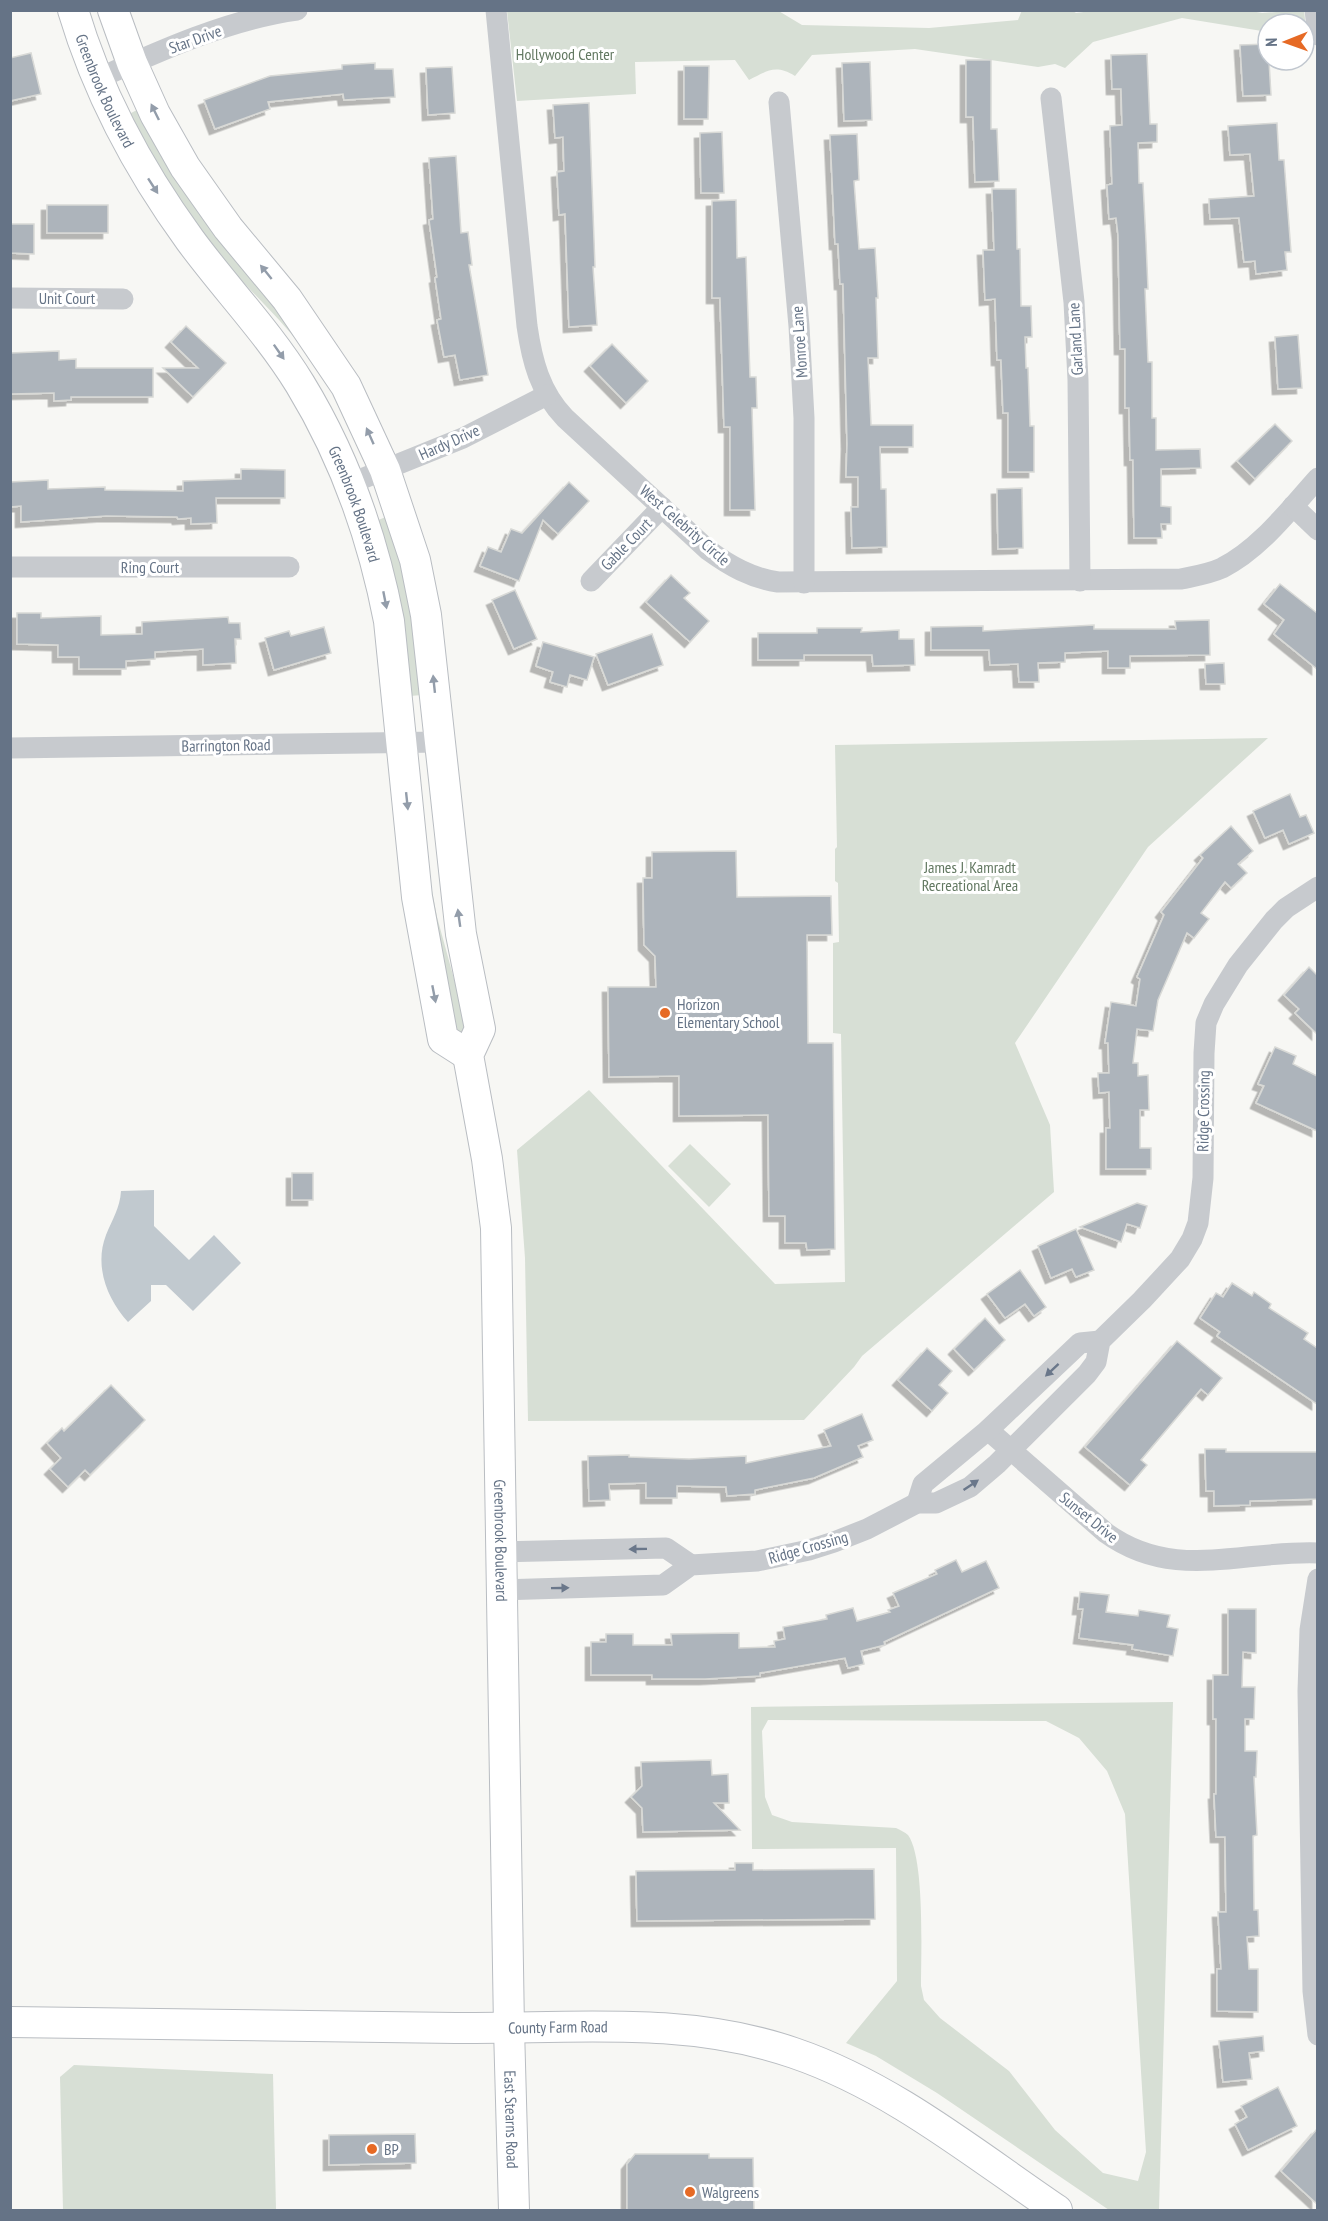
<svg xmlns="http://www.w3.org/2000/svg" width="1328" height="2221" viewBox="0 0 1328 2221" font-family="'PT Sans Narrow',sans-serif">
<defs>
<filter id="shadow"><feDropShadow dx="-5.5" dy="5.5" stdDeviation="0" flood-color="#0004"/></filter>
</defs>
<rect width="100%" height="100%" fill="#f7f7f4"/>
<g fill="#d7dfd5" fill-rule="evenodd">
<path d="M777,10L802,25L929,28L1018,20L1022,10L1073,11L1076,13L1099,10H1246L1262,13L1304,10L1306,29H1304V24H1268V32L1182,18L1093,42L1065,68L1055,64L1038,67L915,49L812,55L795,76C775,64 767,71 749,80L735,60L635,62L636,94L517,101L507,11Z"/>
<path d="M139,109L302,347C277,315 247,288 221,258C183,216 156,164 127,115Z"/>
<path d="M388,516L407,581L422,695L410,696L376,521Z"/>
<path d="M1268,738L1148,847L1015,1043L1050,1125L1054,1192L862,1356L854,1367L804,1420L528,1421L525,1258L517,1150L589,1090L775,1284L845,1282L841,1034L833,1033V943L839,942L838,883L835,881V849L837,847L835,745Z"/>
<path d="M432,891L437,917L468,1030L456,1033L429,892Z"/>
<path d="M690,1144L731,1184L709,1207L668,1166Z"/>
<path d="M1173,1702L1159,2210H1109L937,2093L876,2056L846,2043L897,1981L896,1848L752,1849L751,1707ZM768,1720L1046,1721L1079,1738L1107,1771L1125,1814L1146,2152L1138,2181L1103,2173L1055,2130L1009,2071L940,2018L924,2000L921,1986C921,1955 925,1858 908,1835C905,1832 900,1830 896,1828L792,1822L772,1815L765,1797L762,1731Z"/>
<path d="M74,2065L273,2074L276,2210H63L60,2077Z"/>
</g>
<path fill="#c1c9cf" d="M154,1190V1226L189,1260L214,1235L241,1263L193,1311L166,1285H151V1301L128,1322C107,1299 94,1266 106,1235C112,1220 120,1208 121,1191Z"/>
<g fill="#adb4bb" stroke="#d8d9d6" stroke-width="1.5" filter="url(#shadow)">
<path d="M1268,44L1271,95L1243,96L1240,45Z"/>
<path d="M31,53L41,94L10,101V58Z"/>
<path d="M1147,54L1150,124H1157V142L1138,143L1139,183H1143L1146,242L1148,289H1145L1148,362H1152V418H1156V450L1200,449L1201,468L1161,469V506L1171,507V524H1161L1162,538H1134L1133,460H1130L1129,408H1125V349H1120L1118,235L1116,218L1109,219L1107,185L1112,184L1110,126L1122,125L1121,89H1112L1111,55Z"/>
<path d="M966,60H991V129H997L999,181L975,182L973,117H966Z"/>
<path d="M870,62L872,120L844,121L842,63Z"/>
<path d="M375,63V69H393L395,97L344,100L343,94L268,102L270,109L215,129L204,100L270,76L342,69V65Z"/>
<path d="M684,66H709L708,119H684Z"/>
<path d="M452,67L455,113L428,115L426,68Z"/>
<path d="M589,103L595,267H593L597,325L569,327L565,214L559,215L557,172L564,171L563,137L555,138L553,105Z"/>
<path d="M1277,123L1279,160H1284L1291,252H1285L1287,270L1256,274L1255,261L1244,262L1239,218L1210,219L1209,199L1254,196L1250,154L1230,155L1228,126Z"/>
<path d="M722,132L724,193H701L700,133Z"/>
<path d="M857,134L859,180L854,181L859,249L875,248L878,298H876L878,358H868L871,425H913V447H880L881,489H886L887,547L852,548L851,507H858V477H846L847,444L843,284H840L838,244H835L830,135Z"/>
<path d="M456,156L461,233L468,232L472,265H469L488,375L460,380L455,355L444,357L440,336L437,320L441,319L435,278L437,277L429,220L433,219L429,158Z"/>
<path d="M992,189H1016L1017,249H1020L1021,306H1031L1032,337H1025L1026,368H1028L1030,426H1034V472H1008V413H1003L1001,360H997L995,299L985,300L983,250H994Z"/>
<path d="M736,200L737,258L746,257L750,377H756L757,408H752L755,510H730V427H724L720,298H712V201Z"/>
<rect x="47" y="205" width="61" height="28"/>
<path d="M10,224H34V254L10,253Z"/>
<path d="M186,326L226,363L193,397L163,368H198L171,342Z"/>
<path d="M1298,335L1302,388L1278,389L1275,337Z"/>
<path d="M612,344L648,381L626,403L590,366Z"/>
<path d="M59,351V360L76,359V368H153V397H71V400L54,401V393L10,394V353Z"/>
<path d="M1275,424L1292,441L1255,479L1237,461Z"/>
<path d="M241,469L285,470V498H216L217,523L191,524V518L178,519L177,517L106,516L21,522V506L10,507V482L48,480V489L105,487V490L183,491V481L241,479Z"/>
<path d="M569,482L589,501L558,534L543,520L519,581L480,566L488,547L501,552L511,529L522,533Z"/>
<path d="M1022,488L1023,548L998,549L997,489Z"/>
<path d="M671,575L690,593L684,598L709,621L690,642L646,602Z"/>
<path d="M1280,584L1317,613V669L1274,634L1284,620L1264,604Z"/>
<path d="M515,590L537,639L514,649L492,600Z"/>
<path d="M17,613H41V618L101,616V635L142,634V622L228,617L229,623H240L241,639H235L236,663L203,665V649L155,652V659L126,661V669H79V657H58V645L17,644Z"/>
<path d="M1209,620L1210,655L1130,656V668H1108V651L1065,653V662L1038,663L1039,682H1019L1018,664L990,665L989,650H931V627L983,626V631L1094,625V629H1176L1175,621Z"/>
<path d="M324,627L331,653L274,670L265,638L289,631L291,636Z"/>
<path d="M817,628H862L861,632L899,630V639H914L915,665L873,666L872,655H804V660H758V633H817Z"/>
<path d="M652,634L663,665L608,685L596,654Z"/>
<path d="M543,642L594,657L587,680L570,675L567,687L550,682L553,672L536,666Z"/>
<path d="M1224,663L1225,684H1206L1205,664Z"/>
<path d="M1290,794L1300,817L1306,815L1314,833L1289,844L1283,830L1265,838L1253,811Z"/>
<path d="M1231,826L1253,851L1238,864L1247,873L1231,888L1225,882L1201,913L1209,919L1194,938L1187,933L1158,1000L1153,1031L1137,1029L1133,1063H1138V1076L1148,1075L1149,1110H1140V1148H1151V1169H1106V1128H1110L1109,1092L1099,1093L1098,1073H1109L1108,1043H1105L1111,1002L1136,1006L1140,979L1137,977L1164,915L1161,912L1203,858L1200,855Z"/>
<path d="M736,851L737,897L831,896L832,935H807L808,1043H833L835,1249L807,1250L806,1243H785V1216H769L768,1115L679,1116V1076L609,1077L608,987H656L655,956L644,945L643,878H652V852Z"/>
<path d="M1309,967L1317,975V1034L1295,1013L1299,1009L1284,995Z"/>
<path d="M1275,1047L1296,1056L1293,1064L1317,1076V1131L1256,1103L1264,1086L1258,1084Z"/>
<rect x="292" y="1173" width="21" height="27"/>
<path d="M1137,1203L1147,1206L1140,1228L1127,1224L1121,1242L1080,1227Z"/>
<path d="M1076,1229L1094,1270L1076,1277L1072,1269L1051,1278L1038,1246Z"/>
<path d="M1020,1270L1046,1307L1034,1316L1025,1304L1005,1318L987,1294Z"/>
<path d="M1232,1283L1252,1296L1254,1292L1271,1304L1269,1308L1308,1333L1304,1339L1317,1348V1404L1217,1336L1220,1332L1200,1318L1216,1293L1223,1297Z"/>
<path d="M985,1318L1005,1340L974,1370L954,1349Z"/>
<path d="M1177,1341L1222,1378L1208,1395L1201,1389L1141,1460L1147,1465L1130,1485L1085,1447Z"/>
<path d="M927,1348L952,1371L939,1385L948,1393L932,1411L898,1380Z"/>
<path d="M111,1385L145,1420L90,1475L85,1470L68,1487L50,1469L61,1458L47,1443L62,1428L64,1431Z"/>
<path d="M862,1414L873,1440L858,1446L863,1457L814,1478L755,1490V1494L727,1496L726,1487L677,1486V1498H646V1483L609,1484L610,1500L589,1501L588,1456L629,1455V1457L689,1459L746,1456V1463L831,1446L824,1430Z"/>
<path d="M1205,1449H1226V1452H1317V1499L1250,1501V1505L1214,1506V1491H1206Z"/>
<path d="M956,1560L962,1572L986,1561L999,1588L884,1642L885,1645L861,1651L864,1664L848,1668L845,1658L760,1673V1676L705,1679H652V1675H591V1642H606V1634H633V1645H672L671,1634L739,1633V1648L775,1647L774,1641L785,1639L783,1627L827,1619L826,1615L853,1608L857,1621L890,1612L888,1610L899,1606L893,1593L937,1574L935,1570Z"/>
<path d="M1080,1592L1109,1595L1106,1612L1138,1616L1139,1610L1170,1615L1167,1627L1178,1629L1173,1656L1132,1649L1133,1645L1079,1638L1083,1609H1078Z"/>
<path d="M1228,1609H1256V1653L1243,1652L1242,1687H1255L1254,1719H1245V1751H1257L1256,1777H1254L1257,1835L1253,1836L1254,1910H1258L1259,1936L1247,1937L1249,1969H1258V2012L1217,2011V1969H1221L1218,1912H1226L1225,1837H1216L1214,1794H1216V1719H1213V1675H1228Z"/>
<path d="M711,1760L712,1775L728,1774L729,1803H714L740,1830L643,1832L642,1808L631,1797L642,1786L641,1762Z"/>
<path d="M735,1863H753V1870L874,1869L875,1919L637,1921L636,1871L735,1870Z"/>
<path d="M1263,2036L1264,2051L1249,2053L1252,2079L1223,2082L1219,2041Z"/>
<path d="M1278,2087L1297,2126L1248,2150L1235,2124L1247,2117L1241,2106Z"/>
<path d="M1317,2129V2204L1281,2171Z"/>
<path d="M415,2134L416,2163L329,2165V2135Z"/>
<path d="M635,2154H709V2158H753L754,2211H627V2164Z"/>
</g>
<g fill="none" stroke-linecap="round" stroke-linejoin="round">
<defs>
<g id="secondary">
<path id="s1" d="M73,10C98,94 139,170 190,240C226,289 268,332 300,384C344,456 373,538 389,621L417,897L443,1039L468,1055"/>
<path id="s2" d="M113,10L132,63L155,114L185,167L228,228L287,299L346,386L385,470L415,560L426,615L461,934L480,1029L468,1055L487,1159L496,1228L509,2028L514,2210"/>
<path id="s3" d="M10,2022C159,2023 307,2027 456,2028C568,2029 685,2015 794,2053C891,2086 973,2153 1057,2210"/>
</g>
</defs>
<use href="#secondary" stroke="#b9bdc2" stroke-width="32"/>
<g stroke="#c7cace" stroke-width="21">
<path d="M496,10L527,326C532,361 540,392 565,418L708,550C730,566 751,578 778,582L1181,579C1195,576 1209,574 1222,568C1260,549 1290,509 1318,478"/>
<path d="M1315,10L1318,35"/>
<path d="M97,79C159,51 230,19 297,10"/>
<path d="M1051,98L1074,302L1078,380L1080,581"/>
<path d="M779,102L799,326L804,418V583"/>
<path d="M10,298L123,299"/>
<path d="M349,484L463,438L547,395"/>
<path d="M1293,506L1318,530"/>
<path d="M10,567H289"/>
<path d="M591,581L662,507"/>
<path d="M10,748L441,742"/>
<path d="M988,1430L1106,1533C1174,1582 1241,1550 1318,1553"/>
<path d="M917,1503L923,1484L988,1430L1080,1343L1100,1341"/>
<path d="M501,1552L666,1548L691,1565"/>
<path d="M1318,1579L1310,1630L1308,1691L1313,1991L1318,2035"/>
<path d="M502,1590L663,1585L691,1565L757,1561L809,1550L834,1542L867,1529L917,1503H936L970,1487L997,1464L1087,1374L1096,1362L1100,1341L1142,1300L1180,1259L1192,1239L1198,1223L1203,1178L1204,1053L1206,1023L1214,1004L1238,965L1274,920L1286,908L1318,887"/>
</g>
<use href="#secondary" stroke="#fff" stroke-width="30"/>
</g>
<defs><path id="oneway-solid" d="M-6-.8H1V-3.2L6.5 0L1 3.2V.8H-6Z" transform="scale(1.5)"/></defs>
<g fill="#939daa">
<use href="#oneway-solid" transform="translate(155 112) rotate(-116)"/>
<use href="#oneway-solid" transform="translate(153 186) rotate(57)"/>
<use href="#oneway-solid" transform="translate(266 272) rotate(-129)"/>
<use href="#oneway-solid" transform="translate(279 352) rotate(55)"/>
<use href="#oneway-solid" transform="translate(370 436) rotate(-114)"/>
<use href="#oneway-solid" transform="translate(385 600) rotate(79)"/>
<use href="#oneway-solid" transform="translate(434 684) rotate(-96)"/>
<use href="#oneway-solid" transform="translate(407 801) rotate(84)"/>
<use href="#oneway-solid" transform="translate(459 918) rotate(-98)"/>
<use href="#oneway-solid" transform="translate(434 994) rotate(79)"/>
</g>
<g fill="#6a778a">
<use href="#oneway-solid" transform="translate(1052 1370) rotate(137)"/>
<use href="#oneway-solid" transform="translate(971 1485) rotate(-34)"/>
<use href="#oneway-solid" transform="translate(638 1549) rotate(179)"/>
<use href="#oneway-solid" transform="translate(560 1588) rotate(-1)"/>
</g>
<g fill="#e66a25" stroke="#fff" stroke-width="2">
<circle cx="665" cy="1013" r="6"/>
<circle cx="372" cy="2149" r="6"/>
<circle cx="690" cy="2192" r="6"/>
</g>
<g text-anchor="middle" stroke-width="6" stroke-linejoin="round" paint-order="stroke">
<g font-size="16" fill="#657386" stroke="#fff">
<text transform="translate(195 39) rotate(-20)" y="6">Star Drive</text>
<text dy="6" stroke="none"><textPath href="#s1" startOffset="87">Greenbrook Boulevard</textPath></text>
<text x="67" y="304">Unit Court</text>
<text transform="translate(1075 339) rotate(-93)" y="6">Garland Lane</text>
<text transform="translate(799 342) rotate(-94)" y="6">Monroe Lane</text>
<text transform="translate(449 442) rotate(-24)" y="6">Hardy Drive</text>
<text dy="6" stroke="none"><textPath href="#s1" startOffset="573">Greenbrook Boulevard</textPath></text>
<text transform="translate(685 525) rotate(41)" y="6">West Celebrity Circle</text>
<text transform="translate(626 544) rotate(-46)" y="6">Gable Court</text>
<text x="150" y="573">Ring Court</text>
<text transform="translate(226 745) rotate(-1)" y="6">Barrington Road</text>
<text transform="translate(1203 1111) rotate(-89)" y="6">Ridge Crossing</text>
<text transform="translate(1089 1517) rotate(39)" y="6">Sunset Drive</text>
<text dy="6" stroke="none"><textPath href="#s2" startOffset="1623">Greenbrook Boulevard</textPath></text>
<text transform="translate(808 1547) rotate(-16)" y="6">Ridge Crossing</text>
<text dy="6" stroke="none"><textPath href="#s3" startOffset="548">County Farm Road</textPath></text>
<text dy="6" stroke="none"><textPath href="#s2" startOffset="2202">East Stearns Road</textPath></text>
</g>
<g font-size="16" fill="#627861" stroke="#fff">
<text x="565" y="60">Hollywood Center</text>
<text x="970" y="873">James J. Kamradt<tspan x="970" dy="18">Recreational Area</tspan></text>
</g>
<g font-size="16" fill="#657386" stroke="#fff" text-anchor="start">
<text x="677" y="1010">Horizon<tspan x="677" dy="18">Elementary School</tspan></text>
<text x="384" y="2155">BP</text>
<text x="702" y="2198">Walgreens</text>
</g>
</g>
<rect width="1328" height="2221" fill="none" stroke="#657386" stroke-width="24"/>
<g transform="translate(1286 42) rotate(269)"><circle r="28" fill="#ffffff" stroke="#c1c7cf" stroke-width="1.5"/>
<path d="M0-4.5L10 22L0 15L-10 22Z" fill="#e66a25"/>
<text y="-9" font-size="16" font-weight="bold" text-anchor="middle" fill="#657386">N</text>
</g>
</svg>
